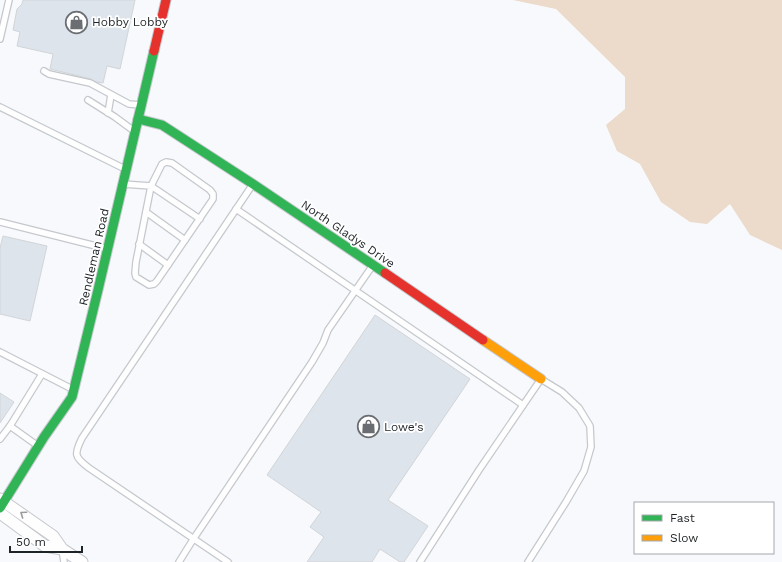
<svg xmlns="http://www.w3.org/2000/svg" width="782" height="562" viewBox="0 0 782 562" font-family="'Work Sans',sans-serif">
<rect width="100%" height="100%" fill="#f7f9fc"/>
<path fill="#ecdaca" d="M513,0H782V250L750,235L730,204L707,224L690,222L661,202L640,164L617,151L606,125L625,109V77L556,9Z"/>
<g fill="#dde4ec" stroke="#d2d5d8">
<path d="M23,0H135L120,69L107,66L103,83L96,82L91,79L50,69L53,54L17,46L20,32L13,30L17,9L22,4Z"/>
<path d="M3,236L47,246L30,321L0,314V248Z"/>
<path d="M375,315L470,379L388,500L428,526L404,562H400L380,549L372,562H307L324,537L310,527L321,512L267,475Z"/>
<path d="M0,393L14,402L0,423Z"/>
</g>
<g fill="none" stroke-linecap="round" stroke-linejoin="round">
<defs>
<g id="lane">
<path d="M0,39L9,0"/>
<path d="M44,71L49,74L90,83L129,104L141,105"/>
<path d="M88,100L115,117L134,131"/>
<path d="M0,107L125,169"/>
<path d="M108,113L111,95"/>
<path d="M123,184L151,186L162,164L166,162L172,163L210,190L213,194V199L157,281L154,284L149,285L136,277L135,273L136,262L151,186L200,219"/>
<path d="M236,209C332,274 427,340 523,405"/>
<path d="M146,212L185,240"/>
<path d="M0,222L108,249"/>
<path d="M139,244L168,265"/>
<path d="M0,352L74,390"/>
<path d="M10,426L42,374"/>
<path d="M0,439L10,426L38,446"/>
<path d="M62,549L64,562"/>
<path d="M179,562L194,538L312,362L323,343L328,330L373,265"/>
<path d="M228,562L89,468C74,457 74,454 82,438L253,184"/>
<path d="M420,562L479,470L541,379L562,392L579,408L590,426L591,447L584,471L566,502L528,562"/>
</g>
<g id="street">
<path d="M0,499L53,536L62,549L82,562"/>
<path d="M0,513L45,546L62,549"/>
</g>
<g id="fast">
<path d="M138,119L162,125L253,184L385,273"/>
<path d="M0,508L44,437L72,397L98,290L154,51"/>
</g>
<path id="slow" d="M483,340L541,379"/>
<g id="jam">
<path d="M154,51L166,0"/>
<path d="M385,273L483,340"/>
</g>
</defs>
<use href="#lane" stroke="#c5c8cc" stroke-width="8"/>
<use href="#street" stroke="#c5c8cc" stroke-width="13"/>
<use href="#fast" stroke="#c5c8cc" stroke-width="11"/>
<use href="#slow" stroke="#c5c8cc" stroke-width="11"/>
<use href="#jam" stroke="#c5c8cc" stroke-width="11"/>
<use href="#lane" stroke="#fefeff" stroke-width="5.5"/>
<use href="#street" stroke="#fefeff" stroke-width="11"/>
<use href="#fast" stroke="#30b455" stroke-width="9"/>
<use href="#slow" stroke="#ff9f0a" stroke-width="9"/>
<use href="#jam" stroke="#e5322d" stroke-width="9"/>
</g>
<defs><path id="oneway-chevron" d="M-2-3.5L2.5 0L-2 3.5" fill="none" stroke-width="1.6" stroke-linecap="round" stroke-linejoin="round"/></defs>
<use stroke="#999b9e" href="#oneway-chevron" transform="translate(23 514) rotate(-145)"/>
<defs>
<symbol id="shop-ring" viewBox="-11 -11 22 22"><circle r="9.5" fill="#fff" stroke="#6a6e72" stroke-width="1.5"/><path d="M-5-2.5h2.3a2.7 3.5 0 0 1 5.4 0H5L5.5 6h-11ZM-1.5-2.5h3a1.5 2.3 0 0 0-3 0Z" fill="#6a6e72"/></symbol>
</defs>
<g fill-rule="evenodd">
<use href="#shop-ring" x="64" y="10" width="25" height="25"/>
<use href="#shop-ring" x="356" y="414" width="25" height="25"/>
</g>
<g text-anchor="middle" stroke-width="3.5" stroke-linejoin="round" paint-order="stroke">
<g font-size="12" fill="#1e2327" stroke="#fff" text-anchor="start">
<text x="92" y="26">Hobby Lobby</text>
<text x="384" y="431">Lowe's</text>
</g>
<g font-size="12" fill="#1e2327" stroke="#fff">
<text transform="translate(348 234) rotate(34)" y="4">North Gladys Drive</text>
<text transform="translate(94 257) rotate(-77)" y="4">Rendleman Road</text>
</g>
</g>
<rect x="634" y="502" width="140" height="52" fill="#ffffff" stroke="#a5a7a9"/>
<rect x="642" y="515" width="20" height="6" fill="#30b455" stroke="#a5a7a9"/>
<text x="670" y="522" font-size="12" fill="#1e2327">Fast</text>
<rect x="642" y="535" width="20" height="6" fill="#ff9f0a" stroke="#a5a7a9"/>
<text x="670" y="542" font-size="12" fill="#1e2327">Slow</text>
<path d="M10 546v6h72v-6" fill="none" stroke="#1e2327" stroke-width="2"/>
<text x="16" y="546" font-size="12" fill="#1e2327" stroke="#ffffff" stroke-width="3" paint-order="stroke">50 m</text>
</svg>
